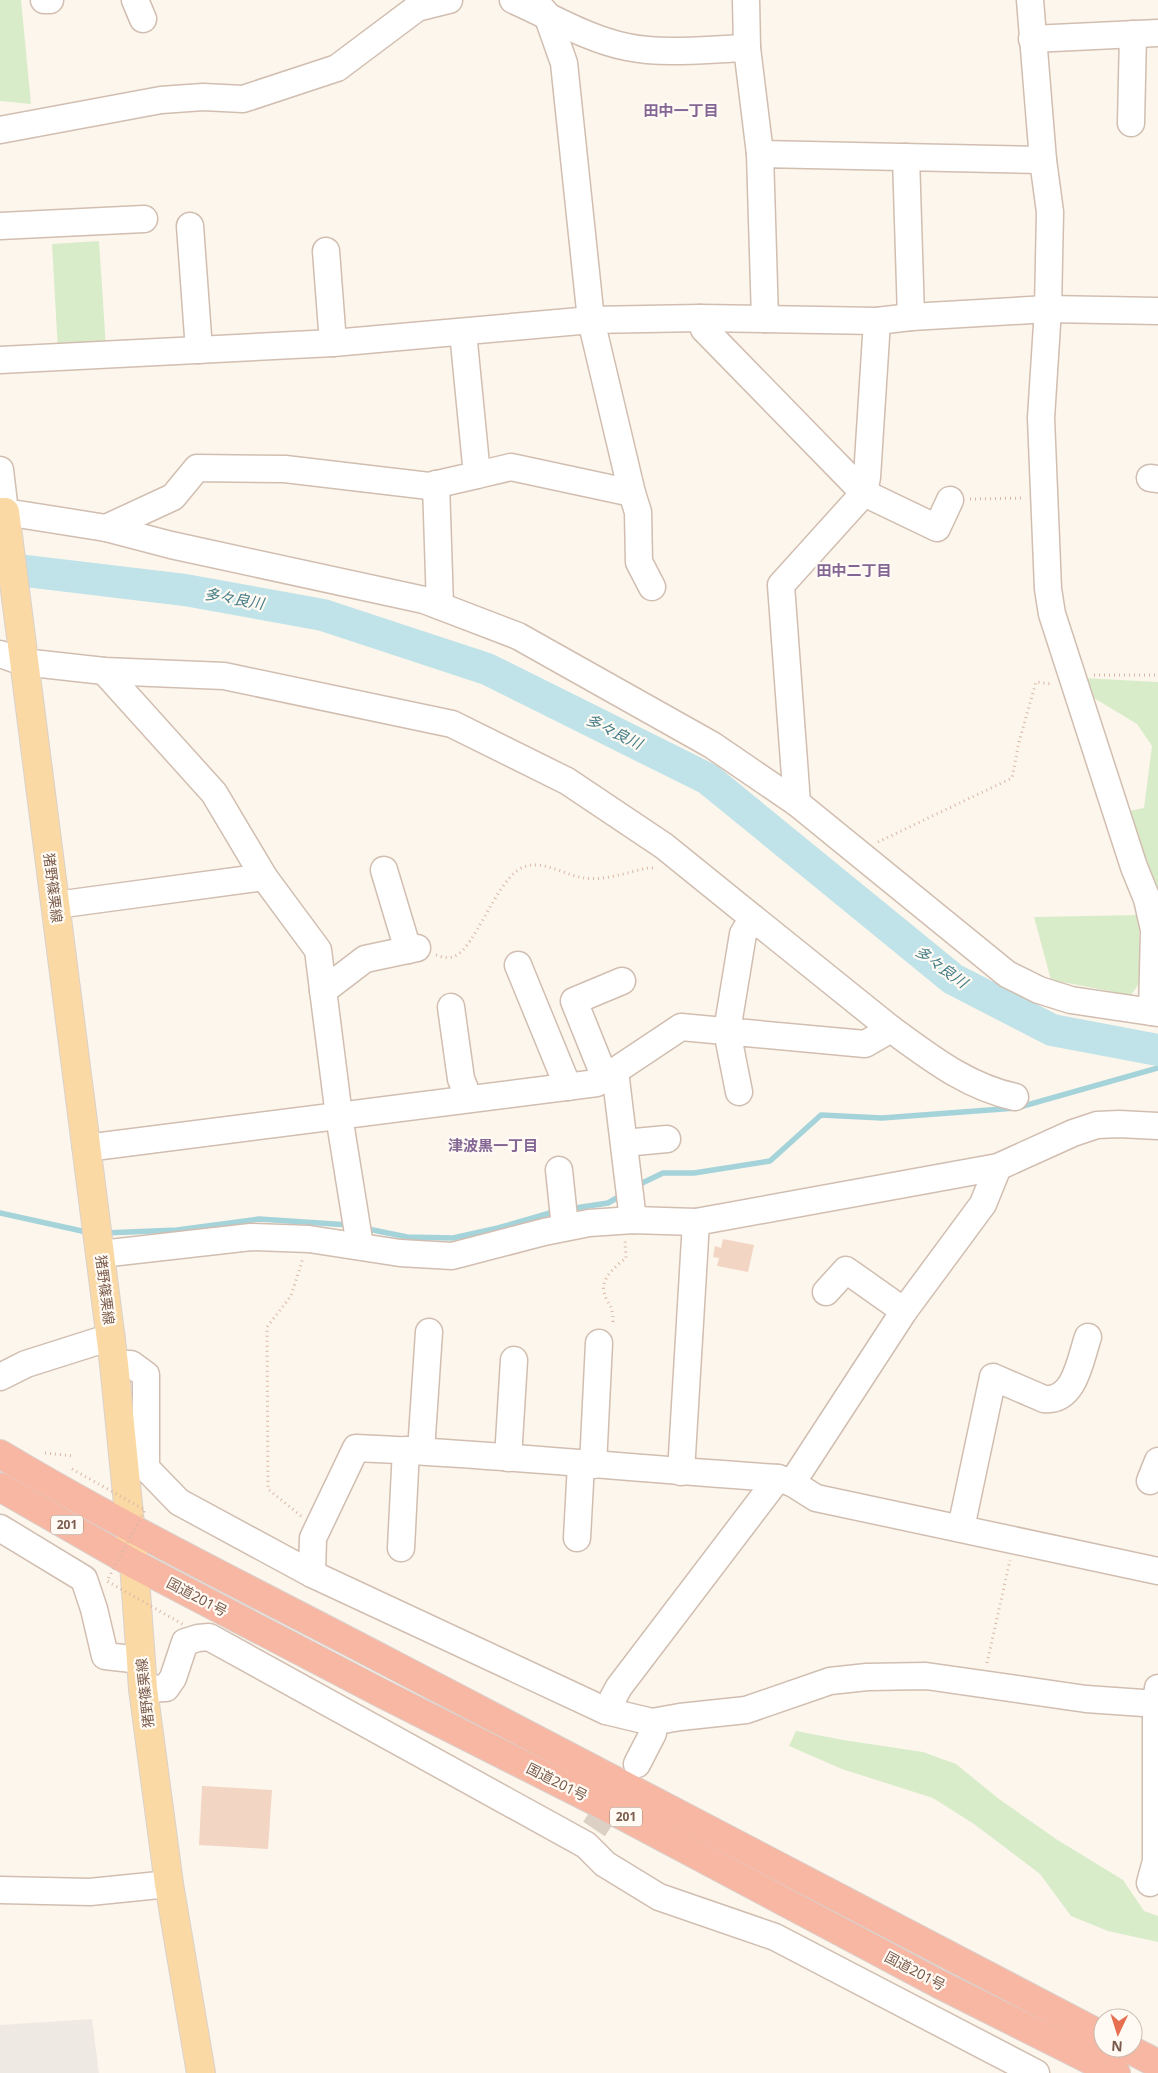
<svg xmlns="http://www.w3.org/2000/svg" width="1158" height="2073" viewBox="0 0 1158 2073" font-family="'Noto Sans','Noto Sans JP',sans-serif">
<rect width="100%" height="100%" fill="#fdf6ec"/>
<path fill="#efe9e4" d="M92,2019L99,2073H0V2025Z"/>
<g fill="#d8ecc9">
<path d="M0,0H21L31,104L0,101Z"/>
<path d="M99,241L106,348L58,351L52,244Z"/>
<path d="M1083,678L1158,682V913L1129,811L1144,808L1152,746L1137,724L1084,692Z"/>
<path d="M1139,915L1140,982L1131,995L1051,980L1034,917Z"/>
<path d="M796,1731L843,1740L923,1752L956,1764L999,1799L1056,1839L1123,1880L1144,1911L1158,1916V1942L1108,1931L1071,1916L1040,1874L974,1824L933,1798L842,1769L789,1746Z"/>
</g>
<g fill="none" stroke-linecap="round" stroke-linejoin="round">
<g stroke="#a5d3da" stroke-width="5.5">
<path d="M636,1186L663,1173H694L770,1161L821,1115L882,1118L1016,1108L1158,1068"/>
<path d="M569,1209L608,1203L622,1195"/>
<path d="M0,1213L91,1233"/>
<path d="M363,1228L407,1237L453,1238L498,1228L557,1211"/>
<path d="M105,1233L177,1230L259,1219L349,1225"/>
</g>
<path stroke="#bfe3e8" stroke-width="32" d="M0,568L185,590L323,615L487,669L708,779L953,979L1052,1030L1158,1050"/>
</g>
<g fill="#f3d5c3">
<path d="M723,1239L754,1245L748,1272L717,1266L719,1258L713,1257L715,1246L721,1248Z"/>
<path d="M202,1786L272,1790L268,1849L199,1845Z"/>
</g>
<g fill="none" stroke-linecap="round" stroke-linejoin="round">
<path stroke="#dcd0c4" stroke-width="26" stroke-dasharray="26 13" stroke-linecap="butt" d="M594,1829L620,1790"/>
<defs>
<g id="minor">
<path d="M44,0H50"/>
<path d="M135,0L143,19"/>
<path d="M513,0C550,16 587,39 627,47C665,55 708,49 747,48"/>
<path d="M746,0L747,48L760,154"/>
<path d="M1030,0L1043,160L1050,212L1048,309L1041,418L1048,589L1052,614L1134,867L1147,899L1154,930L1152,1012"/>
<path d="M1032,39L1158,33"/>
<path d="M1131,123L1133,34"/>
<path d="M0,130L161,100L203,97L243,99L337,68L417,8L449,0"/>
<path d="M906,157L911,317"/>
<path d="M0,226L144,219"/>
<path d="M190,226L199,350"/>
<path d="M326,251L333,343"/>
<path d="M700,318L704,329L864,493L781,585L797,803"/>
<path d="M765,319L760,154L1043,160"/>
<path d="M877,321L867,477L864,493L937,528L950,500"/>
<path d="M0,360L333,343L591,320L700,318L877,321L911,317L1048,309L1158,311"/>
<path d="M0,470L5,512L106,528L171,545L424,600L518,636L712,745L797,803L1007,974L1039,990L1071,1000L1158,1013"/>
<path d="M477,475L511,467L632,493L591,320L564,63L547,15L534,0"/>
<path d="M1150,478L1158,479"/>
<path d="M436,484L440,606"/>
<path d="M632,493L638,512L639,562L652,587"/>
<path d="M106,528L173,497L197,468L285,469L429,486L477,475L463,332"/>
<path d="M0,654L23,662L104,671L224,676L452,724L567,781L664,846L753,918"/>
<path d="M384,870L408,950"/>
<path d="M264,877L318,950L339,1116L360,1246"/>
<path d="M56,905L264,877L214,793L104,671"/>
<path d="M518,965L568,1087"/>
<path d="M323,991L365,959L417,948"/>
<path d="M451,1007L461,1079L469,1099"/>
<path d="M891,1029C931,1058 966,1086 1015,1097"/>
<path d="M615,1071L633,1220"/>
<path d="M605,1078L574,1001L622,981"/>
<path d="M624,1143L667,1139"/>
<path d="M86,1148L597,1083L681,1027L865,1044L891,1029L753,918L743,934L727,1031L739,1092"/>
<path d="M559,1170L565,1227"/>
<path d="M101,1254L251,1237L309,1239L400,1253L452,1256L544,1232L589,1223L633,1220L696,1222L998,1167L1073,1133L1097,1125L1119,1124L1158,1126"/>
<path d="M826,1292L846,1270L904,1311"/>
<path d="M114,1364H131L146,1375V1468L179,1502L312,1574L606,1711L652,1722L680,1717L746,1710L830,1681L867,1677L926,1676L1086,1699L1158,1704"/>
<path d="M0,1377L26,1364L111,1337"/>
<path d="M421,1451L429,1332"/>
<path d="M508,1458L514,1360"/>
<path d="M593,1465L599,1343"/>
<path d="M681,1472L696,1222"/>
<path d="M1150,1481L1158,1461"/>
<path d="M792,1483L904,1311L983,1204L998,1167"/>
<path d="M0,1528L84,1579L94,1609L105,1656L141,1660"/>
<path d="M961,1528L993,1377L1044,1399C1075,1402 1080,1360 1088,1337"/>
<path d="M577,1538L581,1464"/>
<path d="M401,1548L406,1450"/>
<path d="M312,1574L313,1538L356,1448C497,1454 637,1469 778,1478L792,1483L816,1498L1158,1571"/>
<path d="M143,1689L166,1688L173,1678L185,1642L198,1638L209,1637L586,1845L605,1864L659,1897L775,1937L1036,2073"/>
<path d="M606,1711L619,1687L778,1478"/>
<path d="M637,1764L653,1733L652,1722"/>
<path d="M1150,1883L1156,1861V1704L1158,1688"/>
<path d="M0,1890L90,1892L169,1884"/>
</g>
<path id="major" d="M0,512H5L114,1364L134,1564L143,1689L169,1884L201,2073"/>
<g id="highway">
<path d="M0,1454C127,1530 261,1595 392,1664C628,1789 865,1913 1103,2036"/>
<path d="M0,1487L134,1564L381,1693L597,1802L939,1984L1116,2073"/>
<path d="M1127,2048L1158,2064"/>
</g>
</defs>
<use href="#minor" stroke="#d1beb0" stroke-width="29"/>
<use href="#major" stroke="#dad1cd" stroke-width="30"/>
<use href="#highway" stroke="#dad1cd" stroke-width="30"/>
<g stroke="#d9b8a5" stroke-width="3" stroke-dasharray="1 4" stroke-linecap="butt">
<path d="M970,499L1024,498"/>
<path d="M1094,675H1158"/>
<path d="M878,842L1012,778L1019,742L1036,682L1052,684"/>
<path d="M436,955C442,957 449,959 455,956C475,947 494,887 518,870C538,856 563,875 584,878C605,881 628,872 648,868H656"/>
<path d="M613,1322C613,1303 608,1307 604,1292C600,1279 617,1265 626,1258L625,1241"/>
<path d="M45,1453L74,1456"/>
<path d="M301,1516L268,1489L267,1327L291,1296L303,1258"/>
<path d="M987,1663L1010,1560"/>
</g>
<use href="#minor" stroke="#fff" stroke-width="26"/>
<use href="#major" stroke="#fbd9a5" stroke-width="28"/>
<use href="#highway" stroke="#f7b7a3" stroke-width="28"/>
<path stroke="#d9b8a5" stroke-width="3" stroke-dasharray="1 4" stroke-linecap="butt" d="M72,1469L145,1510L107,1581L184,1625"/>
</g>
<g text-anchor="middle" stroke-width="4.5" stroke-linejoin="round" paint-order="stroke">
<g fill="#fffaf3" stroke="#a28b7f" stroke-width="1">
<rect x="51" y="1515.5" width="32" height="19" rx="4"/>
<rect x="610" y="1807.5" width="32" height="19" rx="4"/>
</g>
<g font-size="12" font-weight="bold" fill="#7a5c4d">
<text x="67" y="1529">201</text>
<text x="626" y="1821">201</text>
</g>
<g font-size="14" fill="#7a5c4d" stroke="#fffaf3">
<text transform="translate(53 888) rotate(83)" y="5">猪野篠栗線</text>
<text transform="translate(105 1290) rotate(83)" y="5">猪野篠栗線</text>
<text transform="translate(197 1597) rotate(28)" y="5">国道201号</text>
<text transform="translate(145 1693) rotate(-96)" y="5">猪野篠栗線</text>
<text transform="translate(557 1782) rotate(27)" y="5">国道201号</text>
<text transform="translate(915 1971) rotate(28)" y="5">国道201号</text>
</g>
<g font-size="15" font-weight="bold" fill="#846695" stroke="#fffaf3">
<text x="681" y="116">田中一丁目</text>
<text x="854" y="576">田中二丁目</text>
<text x="493" y="1151">津波黒一丁目</text>
</g>
<g font-size="15" font-style="italic" fill="#437c86" stroke="#fffaf3">
<text transform="translate(234 599) rotate(10)" y="5">多々良川</text>
<text transform="translate(614 732) rotate(26)" y="5">多々良川</text>
<text transform="translate(941 967) rotate(36)" y="5">多々良川</text>
</g>
</g>
<g transform="translate(1118 2033) rotate(184)"><circle r="24" fill="#fffaf3" stroke="#cabbb1"/>
<path d="M0-4L9 19L0 12L-9 19Z" fill="#e76f51"/>
<text y="-8" font-size="14" font-weight="bold" text-anchor="middle" fill="#7a5c4d">N</text>
</g>
</svg>
